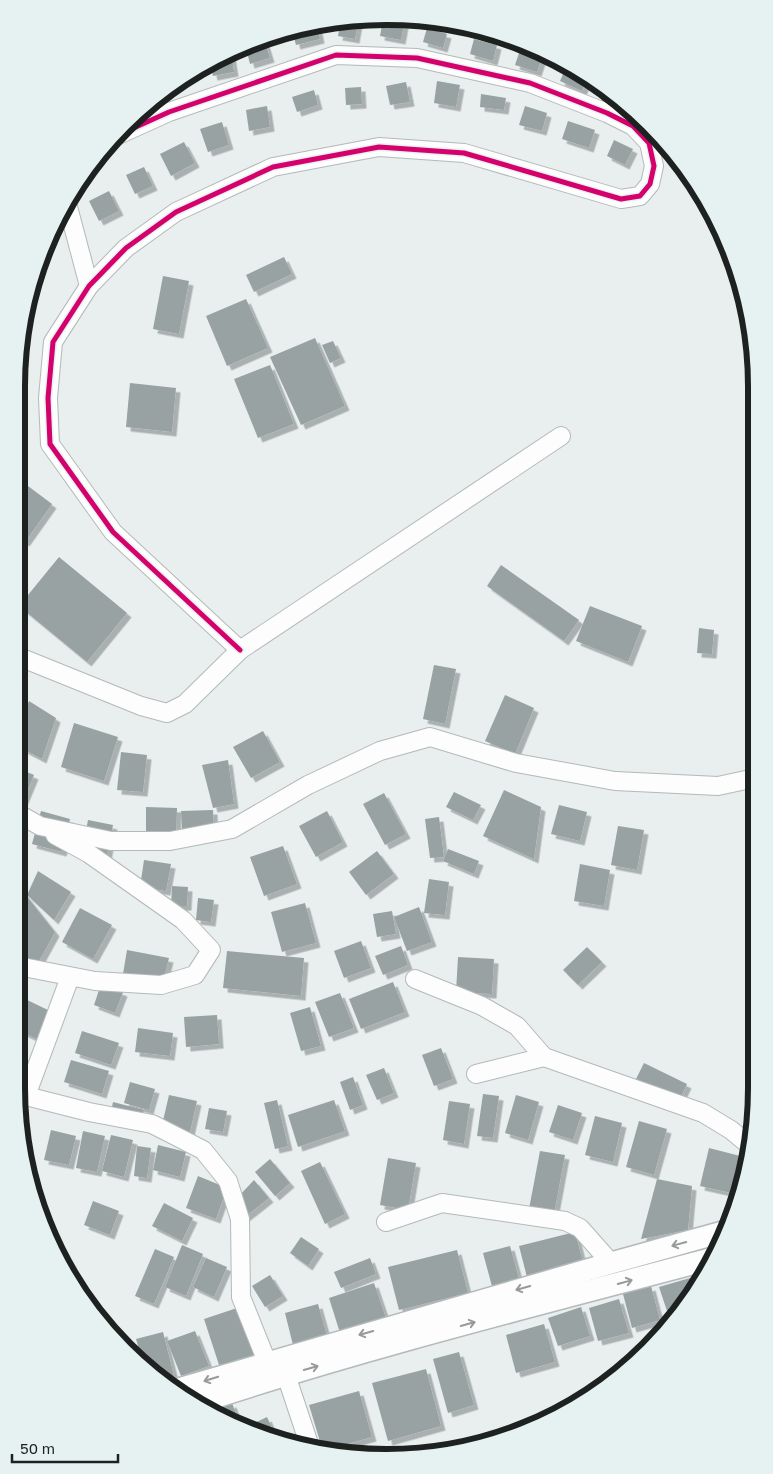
<svg xmlns="http://www.w3.org/2000/svg" width="773" height="1474" viewBox="0 0 773 1474" font-family="'Golos Text',sans-serif">
<defs>
<filter id="shadow"><feDropShadow dx="4.5" dy="4.5" stdDeviation="0" flood-color="#0004"/></filter>
</defs>
<rect width="100%" height="100%" fill="#e8efee"/>
<g fill="#98a2a2" filter="url(#shadow)">
<path d="M341,20L358,22L355,39L338,36Z"/>
<path d="M383,20L404,24L401,40L380,36Z"/>
<path d="M317,24L320,39L296,45L292,30Z"/>
<path d="M427,28L447,34L443,48L423,42Z"/>
<path d="M474,39L497,45L493,61L470,54Z"/>
<path d="M265,42L270,58L250,64L246,48Z"/>
<path d="M520,50L542,57L537,72L515,65Z"/>
<path d="M231,53L234,72L213,76L210,62Z"/>
<path d="M567,65L587,79L582,91L560,81Z"/>
<path d="M437,81L460,85L456,107L434,103Z"/>
<path d="M406,82L410,102L390,105L386,86Z"/>
<path d="M361,87L362,104L346,105L345,88Z"/>
<path d="M314,90L318,105L297,112L292,97Z"/>
<path d="M607,92L628,107L620,118L599,103Z"/>
<path d="M481,94L506,98L504,110L480,107Z"/>
<path d="M267,106L270,127L249,131L246,110Z"/>
<path d="M525,106L547,113L542,131L519,125Z"/>
<path d="M568,121L595,130L589,148L562,139Z"/>
<path d="M222,122L229,145L208,152L200,129Z"/>
<path d="M614,140L633,149L625,165L607,156Z"/>
<path d="M184,142L195,163L171,176L160,154Z"/>
<path d="M144,167L153,186L135,194L126,175Z"/>
<path d="M109,191L119,211L99,221L89,201Z"/>
<path d="M284,257L292,274L254,292L246,275Z"/>
<path d="M163,276L189,281L179,334L153,329Z"/>
<path d="M246,299L268,348L227,366L206,316Z"/>
<path d="M315,338L345,406L301,425L270,357Z"/>
<path d="M333,341L341,358L330,363L322,345Z"/>
<path d="M270,365L294,424L258,438L234,379Z"/>
<path d="M130,383L176,388L172,432L126,427Z"/>
<path d="M17,466L21,484L17,489Z"/>
<path d="M28,486L52,504L25,542L17,536V501Z"/>
<path d="M59,557L127,613L87,662L19,606Z"/>
<path d="M501,565L579,620L564,641L487,586Z"/>
<path d="M590,606L642,626L628,662L576,641Z"/>
<path d="M699,628L714,630L712,654L697,653Z"/>
<path d="M434,665L456,669L445,724L423,719Z"/>
<path d="M505,695L534,708L515,754L485,741Z"/>
<path d="M29,701L56,718L42,759L17,746V732Z"/>
<path d="M74,723L118,737L104,781L61,767Z"/>
<path d="M263,731L280,762L251,778L233,747Z"/>
<path d="M121,752L147,755L143,792L117,790Z"/>
<path d="M228,760L234,804L213,808L202,765Z"/>
<path d="M17,768L34,775L17,816Z"/>
<path d="M504,790L541,807L534,859L483,836Z"/>
<path d="M454,792L481,805L473,820L446,807Z"/>
<path d="M384,793L406,834L385,845L363,804Z"/>
<path d="M559,805L587,812L580,841L551,834Z"/>
<path d="M146,807L177,808L176,837L146,836Z"/>
<path d="M213,810L214,831L182,832L181,811Z"/>
<path d="M41,811L70,819L62,852L32,844Z"/>
<path d="M327,811L343,842L316,857L299,826Z"/>
<path d="M439,817L444,857L430,858L425,819Z"/>
<path d="M88,820L113,825L107,856L82,851Z"/>
<path d="M618,826L644,830L637,870L611,865Z"/>
<path d="M283,846L297,884L264,896L250,857Z"/>
<path d="M448,849L479,861L474,874L443,861Z"/>
<path d="M377,851L394,874L366,895L349,872Z"/>
<path d="M144,860L171,864L166,891L140,887Z"/>
<path d="M580,864L610,870L604,906L574,901Z"/>
<path d="M38,871L71,892L54,920L27,895Z"/>
<path d="M429,879L449,882L445,915L424,913Z"/>
<path d="M172,886L188,887L187,906H171Z"/>
<path d="M21,889L55,932L37,965L16,954V895Z"/>
<path d="M198,898L214,900L211,922L196,920Z"/>
<path d="M305,903L316,943L282,952L271,912Z"/>
<path d="M419,907L432,942L407,951L394,917Z"/>
<path d="M80,908L112,925L93,959L62,942Z"/>
<path d="M392,911L396,934L377,937L373,914Z"/>
<path d="M361,941L371,968L344,978L334,951Z"/>
<path d="M401,946L408,965L383,975L375,956Z"/>
<path d="M587,947L602,962L578,985L563,970Z"/>
<path d="M127,950L169,958L163,982L123,974Z"/>
<path d="M227,951L304,958L301,996L223,988Z"/>
<path d="M458,957L494,959L492,994L456,992Z"/>
<path d="M393,982L405,1012L361,1029L349,999Z"/>
<path d="M101,984L123,992L115,1013L94,1005Z"/>
<path d="M340,993L354,1028L329,1037L315,1002Z"/>
<path d="M21,997L52,1012L39,1040L16,1029V1007Z"/>
<path d="M310,1007L321,1046L301,1051L290,1013Z"/>
<path d="M217,1015L219,1044L186,1047L184,1017Z"/>
<path d="M138,1028L173,1033L170,1056L135,1052Z"/>
<path d="M756,1028V1050L747,1032Z"/>
<path d="M82,1031L119,1043L111,1065L75,1053Z"/>
<path d="M441,1048L453,1079L434,1086L422,1055Z"/>
<path d="M71,1060L109,1071L102,1094L64,1082Z"/>
<path d="M644,1063L687,1084L679,1101L635,1081Z"/>
<path d="M384,1068L394,1093L377,1100L366,1075Z"/>
<path d="M353,1077L363,1105L350,1110L340,1082Z"/>
<path d="M130,1082L155,1089L149,1110L124,1103Z"/>
<path d="M483,1094L499,1096L493,1138L477,1136Z"/>
<path d="M169,1095L197,1101L190,1132L162,1125Z"/>
<path d="M516,1095L539,1102L528,1140L505,1133Z"/>
<path d="M277,1100L288,1146L275,1149L264,1103Z"/>
<path d="M334,1100L345,1131L298,1147L288,1115Z"/>
<path d="M449,1101L470,1104L464,1144L443,1140Z"/>
<path d="M113,1102L144,1110L141,1120L111,1112Z"/>
<path d="M558,1105L582,1113L573,1140L549,1132Z"/>
<path d="M209,1108L227,1111L223,1132L205,1129Z"/>
<path d="M595,1116L622,1123L613,1162L585,1155Z"/>
<path d="M639,1121L667,1129L654,1175L626,1167Z"/>
<path d="M51,1130L76,1136L69,1165L44,1160Z"/>
<path d="M83,1131L105,1136L97,1172L76,1168Z"/>
<path d="M111,1135L133,1140L124,1177L102,1171Z"/>
<path d="M158,1145L186,1152L180,1177L153,1170Z"/>
<path d="M137,1146L151,1148L147,1178L134,1176Z"/>
<path d="M709,1148L748,1158L744,1184L740,1195L700,1186Z"/>
<path d="M540,1151L565,1155L554,1214L529,1209Z"/>
<path d="M388,1158L416,1163L408,1210L380,1205Z"/>
<path d="M270,1159L290,1183L275,1196L255,1172Z"/>
<path d="M320,1162L345,1214L325,1224L301,1171Z"/>
<path d="M198,1176L227,1188L216,1219L186,1208Z"/>
<path d="M657,1179L692,1186L688,1230L641,1239Z"/>
<path d="M254,1180L269,1198L245,1217L238,1197Z"/>
<path d="M93,1201L119,1211L110,1235L84,1225Z"/>
<path d="M164,1203L193,1218L182,1241L152,1226Z"/>
<path d="M575,1232L584,1266L528,1281L519,1246Z"/>
<path d="M301,1237L319,1249L308,1266L290,1253Z"/>
<path d="M182,1245L203,1254L186,1296L165,1287Z"/>
<path d="M510,1246L520,1282L493,1290L483,1253Z"/>
<path d="M155,1249L174,1257L154,1304L135,1296Z"/>
<path d="M457,1250L468,1293L399,1310L388,1267Z"/>
<path d="M206,1258L227,1267L214,1297L193,1287Z"/>
<path d="M370,1258L376,1274L341,1288L334,1272Z"/>
<path d="M270,1275L283,1296L265,1307L252,1286Z"/>
<path d="M690,1278L694,1291L680,1313L671,1323L659,1287Z"/>
<path d="M374,1283L387,1321L341,1336L329,1298Z"/>
<path d="M651,1286L660,1320L632,1328L623,1294Z"/>
<path d="M619,1299L629,1333L598,1341L589,1308Z"/>
<path d="M318,1304L327,1336L293,1345L285,1313Z"/>
<path d="M240,1307L256,1357L220,1368L204,1319Z"/>
<path d="M581,1307L590,1336L558,1346L548,1318Z"/>
<path d="M544,1324L555,1362L516,1373L506,1335Z"/>
<path d="M195,1331L209,1366L181,1376L167,1341Z"/>
<path d="M163,1332L175,1380L167,1382L142,1359L136,1339Z"/>
<path d="M459,1352L474,1405L448,1413L433,1359Z"/>
<path d="M426,1369L441,1426L388,1441L372,1383Z"/>
<path d="M359,1391L372,1437L329,1449L322,1448L309,1405Z"/>
<path d="M232,1403L238,1419L235,1420L213,1410Z"/>
<path d="M267,1417L277,1439L248,1426Z"/>
</g>
<g fill="none" stroke-linecap="round" stroke-linejoin="round">
<defs>
<g id="minor">
<path d="M116,136L169,112L336,55L417,58L530,83L607,113L633,126L649,143L654,166L650,184L640,196L621,199L464,153L379,147L273,167L176,212L126,248L89,286L53,342L48,398L50,444L113,532L240,650"/>
<path d="M67,203L89,286"/>
<path d="M17,656L141,706L167,713L185,704L240,650L561,436"/>
<path d="M17,813L40,826L111,841H170L232,829L308,785L380,751L430,737L516,763L615,781L718,786L755,778"/>
<path d="M16,964L23,967L95,981L161,985L195,975L211,950L183,920L88,853L55,835"/>
<path d="M415,979L482,1006L517,1026L544,1057L703,1113L731,1130L748,1144L750,1149"/>
<path d="M476,1074L544,1057"/>
<path d="M17,1092L26,1096L89,1112L152,1124L203,1150L228,1181L240,1219L241,1297L267,1362"/>
<path d="M26,1096L70,977"/>
<path d="M386,1222L442,1203L565,1221L580,1228L611,1263"/>
<path d="M286,1375L310,1447"/>
</g>
<g id="tertiary">
<path d="M175,1390L611,1263L726,1231"/>
<path d="M198,1403C368,1347 541,1304 714,1258"/>
</g>
</defs>
<use href="#minor" stroke="#b4b9b9" stroke-width="20"/>
<use href="#tertiary" stroke="#b4b9b9" stroke-width="24"/>
<use href="#minor" stroke="#fcfdfc" stroke-width="18"/>
<use href="#tertiary" stroke="#fcfdfc" stroke-width="21"/>
<defs>
<path id="cycleway" d="M116,136L169,112L336,55L417,58L530,83L607,113L633,126L649,143L654,166L650,184L640,196L621,199L464,153L379,147L273,167L176,212L126,248L89,286L53,342L48,398L50,444L113,532L240,650"/>
</defs>
<use href="#cycleway" stroke="#e5f2f1" stroke-width="8"/>
<use href="#cycleway" stroke="#d6006c" stroke-width="5"/>
</g>
<defs><path id="oneway-shaft" d="M-6 0H5M1.5-3L5.5 0L1.5 3" fill="none" stroke-width="1.6" stroke-linecap="round" stroke-linejoin="round" transform="scale(1.25)"/></defs>
<g stroke="#989a99">
<use href="#oneway-shaft" transform="translate(679 1244) rotate(165)"/>
<use href="#oneway-shaft" transform="translate(625 1282) rotate(-15)"/>
<use href="#oneway-shaft" transform="translate(523 1288) rotate(164)"/>
<use href="#oneway-shaft" transform="translate(468 1324) rotate(-16)"/>
<use href="#oneway-shaft" transform="translate(366 1333) rotate(164)"/>
<use href="#oneway-shaft" transform="translate(311 1368) rotate(-16)"/>
<use href="#oneway-shaft" transform="translate(211 1379) rotate(163)"/>
</g>
<path d="M0 0H773V1474H0ZM386 25H387A361 361 0 0 1 748 386V1088A361 361 0 0 1 387 1449H386A361 361 0 0 1 25 1088V386A361 361 0 0 1 386 25Z" fill="#e5f2f1" fill-rule="evenodd"/>
<path fill="none" stroke="#1d2221" stroke-width="6" d="M386 25H387A361 361 0 0 1 748 386V1088A361 361 0 0 1 387 1449H386A361 361 0 0 1 25 1088V386A361 361 0 0 1 386 25Z"/>
<path d="M12 1454v8h106v-8" fill="none" stroke="#1d2221" stroke-width="2.5"/>
<text x="20" y="1454" font-size="15" fill="#1d2221" stroke="#e5f2f1" stroke-width="4" paint-order="stroke">50 m</text>
</svg>
